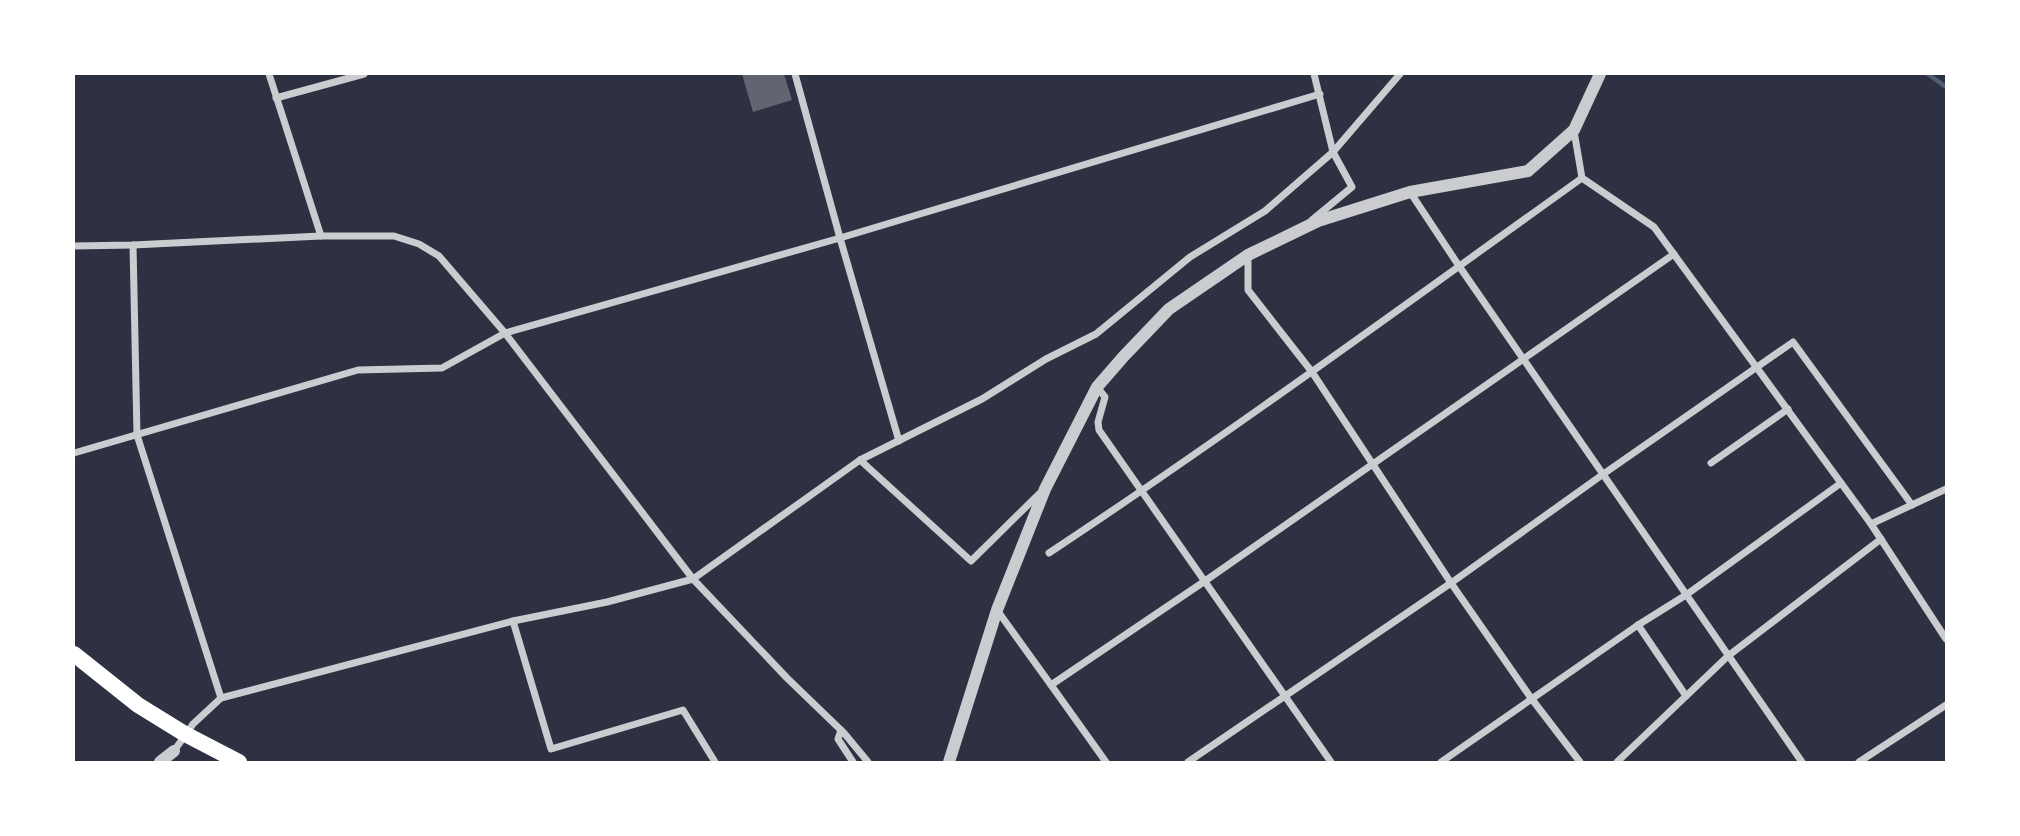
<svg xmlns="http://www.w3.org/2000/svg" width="2020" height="836" viewBox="0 0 2020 836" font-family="Manrope,sans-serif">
<rect width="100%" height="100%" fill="#2d3142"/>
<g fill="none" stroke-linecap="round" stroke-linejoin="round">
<path stroke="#4f5d75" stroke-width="4.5" d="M1928,74L1946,87"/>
</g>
<path fill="#626471" d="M742,74H784L792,100L753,112Z"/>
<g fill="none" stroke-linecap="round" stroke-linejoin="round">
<g stroke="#caccd0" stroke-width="7">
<path d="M269,74L321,236"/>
<path d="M795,74L840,238L899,441"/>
<path d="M276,98L364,74"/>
<path d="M1574,131L1582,178L1654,227L1871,524L1946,639"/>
<path d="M1410,192L1459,266L1802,762"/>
<path d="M1312,220L1352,187L1333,152L1400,74"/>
<path d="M133,245L137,435L221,698"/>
<path d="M74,246L133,245L321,236H394L419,244L439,256L505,333L693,579L787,678L844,733L868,762"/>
<path d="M1248,255V290L1312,372L1451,583L1531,698L1580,762"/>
<path d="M1097,387L1105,397L1098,422L1099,430L1331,762"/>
<path d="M74,453L358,370L442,368L505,333L840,238L1320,94"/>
<path d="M860,460L971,561L1039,494"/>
<path d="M1711,463L1788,409"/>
<path d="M1871,524L1946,489"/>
<path d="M1049,553C1230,433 1406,304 1582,178"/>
<path d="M997,610L1051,685"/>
<path d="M513,621L551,749L683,710L715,762"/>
<path d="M1638,625L1686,696"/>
<path d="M841,730L838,739L853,762"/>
<path d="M174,751L193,724L221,698L513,621L607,602L693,579L860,460L982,399L1046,359L1096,334L1190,257L1265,211L1333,152L1314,74"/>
<path d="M1106,762L1051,685L1205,581L1674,254"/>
<path d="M1188,762L1451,583L1602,475L1793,342L1912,505"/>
<path d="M1441,762L1638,625L1686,595L1841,483"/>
<path d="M1617,762L1728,656L1881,539"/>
<path d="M1859,762L1946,705"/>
</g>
<g stroke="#caccd0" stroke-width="12">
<path d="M160,762L174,751"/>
<path d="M949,762L997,610L1045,489L1097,387L1124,356L1169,309L1248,255L1318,221L1410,192L1528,171L1574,130L1600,74"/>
</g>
<path stroke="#fff" stroke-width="16" d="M74,654L138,705L185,734L239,762"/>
</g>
<rect width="2020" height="836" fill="none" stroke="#ffffff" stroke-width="150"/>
</svg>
